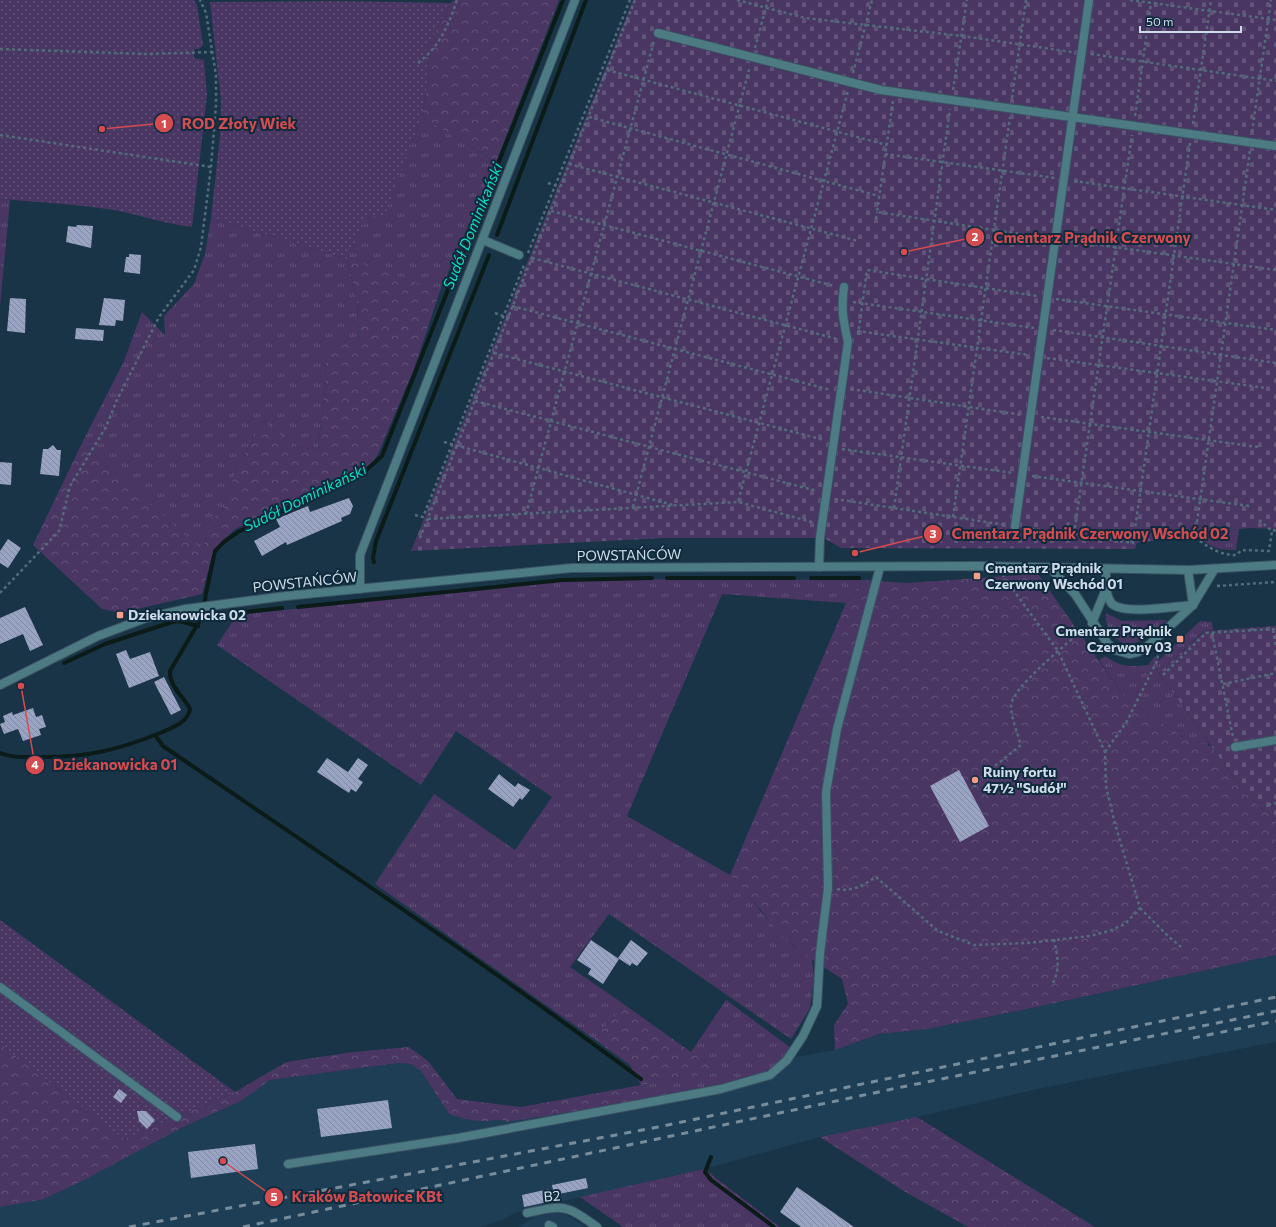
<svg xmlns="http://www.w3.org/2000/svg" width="1276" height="1227" viewBox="0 0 1276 1227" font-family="Commissioner,sans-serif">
<defs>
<pattern id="grass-tufts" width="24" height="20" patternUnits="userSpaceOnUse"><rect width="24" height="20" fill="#493663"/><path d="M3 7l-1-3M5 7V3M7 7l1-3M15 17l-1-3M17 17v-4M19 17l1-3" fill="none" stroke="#625379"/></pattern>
<pattern id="forest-crowns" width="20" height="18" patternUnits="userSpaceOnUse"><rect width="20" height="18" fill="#493663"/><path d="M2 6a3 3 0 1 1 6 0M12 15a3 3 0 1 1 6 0" fill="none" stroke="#625379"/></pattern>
<pattern id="cemetery-stones" width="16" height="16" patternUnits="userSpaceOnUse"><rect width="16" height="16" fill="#493663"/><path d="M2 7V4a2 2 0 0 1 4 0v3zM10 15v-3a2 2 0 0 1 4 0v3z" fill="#625379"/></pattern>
<pattern id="garden-dots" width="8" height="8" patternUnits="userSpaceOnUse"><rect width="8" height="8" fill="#493663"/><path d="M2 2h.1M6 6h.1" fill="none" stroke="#625379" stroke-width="1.8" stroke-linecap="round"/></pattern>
<pattern id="building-back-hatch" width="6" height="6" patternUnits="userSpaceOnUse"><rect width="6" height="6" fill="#99a3c2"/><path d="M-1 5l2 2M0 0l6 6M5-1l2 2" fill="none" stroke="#828ba3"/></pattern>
</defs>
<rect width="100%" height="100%" fill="#193446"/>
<g fill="#1d3e55">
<path d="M1276,955V1042L1042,1088L917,1117L820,1137L704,1169L517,1212L502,1220L480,1227H0V1207L147,1145L183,1127L241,1101L270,1080L398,1063L412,1064L421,1071L449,1114L484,1121L502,1119L641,1085L835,1050L879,1034L927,1029L1027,1009Z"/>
<path d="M557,1209L586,1227H518L538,1214Z"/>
</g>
<g fill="url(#grass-tufts)">
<path d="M422,117L496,162L440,291L347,260L357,300L359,345L325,353L326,381L318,450L293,446L263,421L252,443L239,461L223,511L209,521L203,552L82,443L124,361L142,312L165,335L164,316L194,284L205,254L211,218L347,259L369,213L382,219Z"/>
<path d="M0,199L10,200L0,307Z"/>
<path d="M1239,529L1236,550C1221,550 1208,548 1198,535Z"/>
<path d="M570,579L864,580L846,603L722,594L627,816L730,875L745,889L760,911L793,946L812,959L814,977L810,1008L791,1039L609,914L570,967L625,1005L594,1039L375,884L434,794L515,850L552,797L456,731L421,785L217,645L237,615Z"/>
<path d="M1106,613L1122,621L1167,620C1153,632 1131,656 1114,636C1108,630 1105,621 1106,613Z"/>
<path d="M1200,621L1212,622L1213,630L1204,631L1159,673L1209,743L1207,745L1183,737L1125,698L1099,660L1105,656C1121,667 1129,667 1148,665L1155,656L1159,660Z"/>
<path d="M726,1000L791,1048C786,1053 781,1063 775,1066C737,1088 689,1092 647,1100L641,1085L719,1072L691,1052Z"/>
<path d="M704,1169L780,1227H623L580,1197Z"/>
</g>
<g fill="url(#forest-crowns)">
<path d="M455,0H559L496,162L422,117L429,75L426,50L450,3Z"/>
<path d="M347,259L440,291L414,369L378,454L373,462L362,470L235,529L214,550L202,594L120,613L102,609L33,545L82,443L203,551L209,520L223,511L239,461L252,443L263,421L293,446L318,450L326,381L325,353L335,341L359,344L357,300Z"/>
<path d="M1038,574L1125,698L1183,737L1211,746L1242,789L1256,804L1276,819V955L1027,1009L927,1029L879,1034L835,1050L834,1025L848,1004L842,979C826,968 809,959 794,946C769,926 753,896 730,875L846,603L864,580L907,583Z"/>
<path d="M625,1005L719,1072L642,1085L647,1100L507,1122C499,1117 491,1122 482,1121C470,1121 460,1117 449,1114L421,1071L411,1064L398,1063L270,1080L241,1101L183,1127L86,1179L44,1199L0,1207V1044L124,1139L235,1092L286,1062L353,1052L409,1047L428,1061L457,1099L521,1107L641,1085L630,1065L594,1039Z"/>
<path d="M917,1117L1095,1227H968L902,1190L820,1137Z"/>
</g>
<g fill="url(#cemetery-stones)">
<path d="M633,0H1276V529L1249,528L1239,529L1137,543L1135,549L841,548L824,538H664L411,551Z"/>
<path d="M1276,626V819L1256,804L1242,789L1159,673L1205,631Z"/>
</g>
<g fill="url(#garden-dots)">
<path d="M0,0H194L197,5L203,45L199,49H194V58L204,60L207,95L192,227C165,224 140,215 114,210C76,204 38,202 0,199Z"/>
<path d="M337,1L450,3L426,50L429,75L422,117L383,219L369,214L347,259L211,218L220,136L221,101L210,2Z"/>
<path d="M0,920L235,1092L124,1139L0,1044Z"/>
</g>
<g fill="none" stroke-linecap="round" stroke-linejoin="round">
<g stroke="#0b1b17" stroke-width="4">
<path d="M497,235L586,0"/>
<path d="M374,562L373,558L376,541L489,255"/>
<path d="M667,578H794"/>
<path d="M811,578H859"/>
<path d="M298,607L563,580L652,578"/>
<path d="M235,613L282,608"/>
<path d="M64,663L105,644L172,622L179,621L198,626"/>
<path d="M155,735L163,746C323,855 485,963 641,1079"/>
<path d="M0,753C13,758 26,757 39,757C85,758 118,750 160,733C171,728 188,723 190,709C184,697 169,686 170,671L203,615L206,593L215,551L225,541L238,532L363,473L382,456L563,0"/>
<path d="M711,1157L705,1172L711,1180L774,1227"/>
</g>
</g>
<g fill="url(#building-back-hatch)">
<path d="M77,225L93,226L91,248L66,242L68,226L76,227Z"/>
<path d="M129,254L141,255L140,274L124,272L126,257H129Z"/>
<path d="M10,298L26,299L25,333L7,331Z"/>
<path d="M104,298L125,300L123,321L116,320L115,326L99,325Z"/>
<path d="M76,328L104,330L103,341L75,339Z"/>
<path d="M53,445L57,450H61L59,476L40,474L43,449H48Z"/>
<path d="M0,462L12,463L11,485L0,484Z"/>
<path d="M349,498L353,506L350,514L341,518L342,521L287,545L286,542L262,556L254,541L280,527L276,519L308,506L310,512Z"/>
<path d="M8,539L21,548L8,568L0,563V551Z"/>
<path d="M25,607L43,645L30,651L23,634L0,644V618Z"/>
<path d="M126,650L130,659L150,652L159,676L129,688L116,654Z"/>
<path d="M164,677L181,710L171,715L154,682Z"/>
<path d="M33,708L36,717L42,715L46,727L39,729L41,735L23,741L18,729L4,734L0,724L5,722L3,716L12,712L13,715Z"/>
<path d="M327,758L348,772L358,758L368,765L358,779L363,782L356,792L351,789L349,793L317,772Z"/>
<path d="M959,770L989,826L960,842L930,786Z"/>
<path d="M499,774L515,787L518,783L530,790L522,800L520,798L513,807L488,789Z"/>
<path d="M591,940L619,959L603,984L588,974L591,969L577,960Z"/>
<path d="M631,940L648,953L637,966L632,963L630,966L618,958Z"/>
<path d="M119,1089L127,1095L121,1103L113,1097Z"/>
<path d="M388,1100L392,1128L321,1137L317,1109Z"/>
<path d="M137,1111H146L155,1120L147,1129L139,1121Z"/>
<path d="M255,1144L258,1169L191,1178L188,1152Z"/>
<path d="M586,1178L588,1188L554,1195L552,1185Z"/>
<path d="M797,1187L854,1227H801L780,1212Z"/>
<path d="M549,1189L552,1201L524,1207L522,1195Z"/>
</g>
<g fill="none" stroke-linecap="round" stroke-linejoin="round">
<defs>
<g id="service">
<path d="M483,240L519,255"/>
<path d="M819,567L820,538L848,342C843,320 841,309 844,287"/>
<path d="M1050,568L1075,594L1107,643L1115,650L1129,654L1138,652L1149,645L1193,605L1214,570"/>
<path d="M1188,570L1193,605"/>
<path d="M1106,589C1107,594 1109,600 1112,604C1125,615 1176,606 1193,605"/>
<path d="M1092,623L1106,589V570"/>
<path d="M1235,747L1276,740"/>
<path d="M0,987L177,1117"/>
<path d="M288,1164L458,1138L721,1089L770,1075L787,1060L803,1036L817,1006L820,953L828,888L826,792L837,729L880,567"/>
<path d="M549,1225L553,1227"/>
</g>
<g id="pedestrian">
<path d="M658,33L881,90L1276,146"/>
<path d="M1015,526L1089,0"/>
</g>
<g id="minor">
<path d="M360,589V555L575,0"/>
<path d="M527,1213C564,1205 565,1204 597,1227"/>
</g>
<path id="tertiary" d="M0,685L98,636L146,618L186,609L286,596L571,568L978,566L1188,570L1276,565"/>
</defs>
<use href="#service" stroke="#3a5263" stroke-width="10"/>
<use href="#pedestrian" stroke="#3a5263" stroke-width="10"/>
<use href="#minor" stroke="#3a5263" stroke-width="10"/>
<use href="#tertiary" stroke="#3a5263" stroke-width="10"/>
<g stroke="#546b7b" stroke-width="2.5" stroke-dasharray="3 3" stroke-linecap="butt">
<path d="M737,0L805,18L962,36L1072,52"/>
<path d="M1130,0L1276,20"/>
<path d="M755,48L768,0"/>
<path d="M0,49L146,54L213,52"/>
<path d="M1091,54L1276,81"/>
<path d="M418,63C440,46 448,26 457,0"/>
<path d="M607,70L887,145"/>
<path d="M853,73L872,0"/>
<path d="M953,90L967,0"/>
<path d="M1012,98L1026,0"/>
<path d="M893,101L877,212L1046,238"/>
<path d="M1135,116L1151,3"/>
<path d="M589,117L879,196"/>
<path d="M1193,124L1211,0"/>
<path d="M1252,132L1271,0"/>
<path d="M0,135L211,167"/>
<path d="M1250,151L1195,536C1204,546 1222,556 1236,555L1242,550L1269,551L1272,531"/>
<path d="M885,154L1055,178"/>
<path d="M569,164L858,241"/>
<path d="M1074,181L1276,210"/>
<path d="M548,183L560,187"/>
<path d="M551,211L834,286"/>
<path d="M876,219L877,212"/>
<path d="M1065,240L1276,270"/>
<path d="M528,253L630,0"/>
<path d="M532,258L837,339"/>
<path d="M1056,299L1276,330"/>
<path d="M853,302L1034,328"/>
<path d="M512,306L831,390"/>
<path d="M495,313L508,318"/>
<path d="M1053,330L1276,363"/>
<path d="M857,331L1029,355"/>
<path d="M858,335L867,270L1037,296"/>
<path d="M494,353L824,440"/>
<path d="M1047,358L1266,388"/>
<path d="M851,389L1022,415"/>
<path d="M475,401L817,491"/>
<path d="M1041,417L1258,447"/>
<path d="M444,442L673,505"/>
<path d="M842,449L1013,473"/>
<path d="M1032,476L1249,506"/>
<path d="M835,499L1006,525"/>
<path d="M633,507L750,66"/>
<path d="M894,508L950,109"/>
<path d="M526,514L654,41"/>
<path d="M415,515L423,517L524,265"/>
<path d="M953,517L1010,117"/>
<path d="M428,519L738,502"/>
<path d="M1259,520L1272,531L1276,530"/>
<path d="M812,522L738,502L848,91"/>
<path d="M1025,528L1133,543L1190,143"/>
<path d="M1074,534L1132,135"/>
<path d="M420,538L635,0"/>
<path d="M1217,586L1276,582"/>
<path d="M0,593L59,531L70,486L106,427L117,400L159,317L194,270L201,247L211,167L216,105V75L206,13L200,0"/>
<path d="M1273,630L1276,648"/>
<path d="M1212,633L1233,737"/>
<path d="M1163,675L1206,633L1276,629"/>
<path d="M1223,684L1276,673"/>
<path d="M1105,752L1126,723L1158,659L1157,652"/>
<path d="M974,787L985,774L1021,745C1018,736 1011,716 1011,706C1011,688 1069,642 1084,629"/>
<path d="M1268,805L1276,803"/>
<path d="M837,889C852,892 864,885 876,877L938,931L974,945L1028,943L1090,936L1109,931L1125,924L1140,908L1115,824L1106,786L1105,752L1058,651L1003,576"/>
<path d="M1140,908L1169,937L1181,947"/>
<path d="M1053,983C1061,966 1057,957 1054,939"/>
</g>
<use href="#service" stroke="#4c7b83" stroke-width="8"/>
<use href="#pedestrian" stroke="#4c7b83" stroke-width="8"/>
<use href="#minor" stroke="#4c7b83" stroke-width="8"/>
<use href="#tertiary" stroke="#4c7b83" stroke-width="8"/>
<g stroke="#788d9c" stroke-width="3" stroke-dasharray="7 7" stroke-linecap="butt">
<path d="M1193,1038L1276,1021"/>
<path d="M129,1227L658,1127L1276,997"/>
<path d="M243,1227L902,1087L1276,1011"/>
</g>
</g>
<g fill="#f49e88" stroke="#0f2a3c" stroke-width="1.5">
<rect x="973" y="572" width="8" height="8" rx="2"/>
<rect x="116" y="611" width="8" height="8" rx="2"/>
<rect x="1176" y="635" width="8" height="8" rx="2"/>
<circle cx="975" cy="780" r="4"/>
</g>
<g text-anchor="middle" stroke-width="4" stroke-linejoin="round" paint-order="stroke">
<g font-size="14" fill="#cedde9" stroke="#0f2a3c">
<text transform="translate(629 555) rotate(-1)" y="5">POWSTAŃCÓW</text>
<text transform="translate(305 582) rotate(-6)" y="5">POWSTAŃCÓW</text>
<text transform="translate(552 1196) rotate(-5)" y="5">B2</text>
</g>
<g font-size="14" font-weight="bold" fill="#cedde9" stroke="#0f2a3c" text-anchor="start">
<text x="985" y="573">Cmentarz Prądnik<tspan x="985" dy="16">Czerwony Wschód 01</tspan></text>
<text x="128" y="620">Dziekanowicka 02</text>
<text x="1172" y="636" text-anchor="end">Cmentarz Prądnik<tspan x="1172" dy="16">Czerwony 03</tspan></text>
<text x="983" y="777">Ruiny fortu<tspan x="983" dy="16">47½ "Sudół"</tspan></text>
</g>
<g font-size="15" font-style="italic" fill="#0cdfc1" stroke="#0f2a3c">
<text transform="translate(473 226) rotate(-68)" y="5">Sudół Dominikański</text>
<text transform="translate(305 498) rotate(-26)" y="5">Sudół Dominikański</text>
</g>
</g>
<path fill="none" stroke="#d44c4f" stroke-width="1.5" d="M102 129L164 123M904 252L975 237M855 553L933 534M21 686L35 765M223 1161L274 1197"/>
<g fill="#d44c4f" stroke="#0f2a3c" stroke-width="1.5">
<circle cx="102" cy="129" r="4"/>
<circle cx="904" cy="252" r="4"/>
<circle cx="855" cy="553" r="4"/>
<circle cx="21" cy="686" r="4"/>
<circle cx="223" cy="1161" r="4"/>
<circle cx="164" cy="123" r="10"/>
<circle cx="975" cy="237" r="10"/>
<circle cx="933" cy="534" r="10"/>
<circle cx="35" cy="765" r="10"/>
<circle cx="274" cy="1197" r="10"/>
</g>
<g font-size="12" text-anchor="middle" font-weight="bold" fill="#fff">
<text x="164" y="128">1</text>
<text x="975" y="241">2</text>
<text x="933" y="538">3</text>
<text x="35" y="769">4</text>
<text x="274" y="1201">5</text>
</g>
<g font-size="15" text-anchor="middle" font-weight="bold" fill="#d44c4f" stroke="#0f2a3c" stroke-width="4" stroke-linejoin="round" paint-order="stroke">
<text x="239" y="129">ROD Złoty Wiek</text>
<text x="1092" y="243">Cmentarz Prądnik Czerwony</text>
<text x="1090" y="539">Cmentarz Prądnik Czerwony Wschód 02</text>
<text x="115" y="770">Dziekanowicka 01</text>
<text x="367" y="1202">Kraków Batowice KBt</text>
</g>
<path d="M1140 26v6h101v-6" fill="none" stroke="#cedde9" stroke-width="2"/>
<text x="1146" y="26" font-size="12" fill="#cedde9" stroke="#0f2a3c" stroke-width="3" paint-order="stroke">50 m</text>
</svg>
